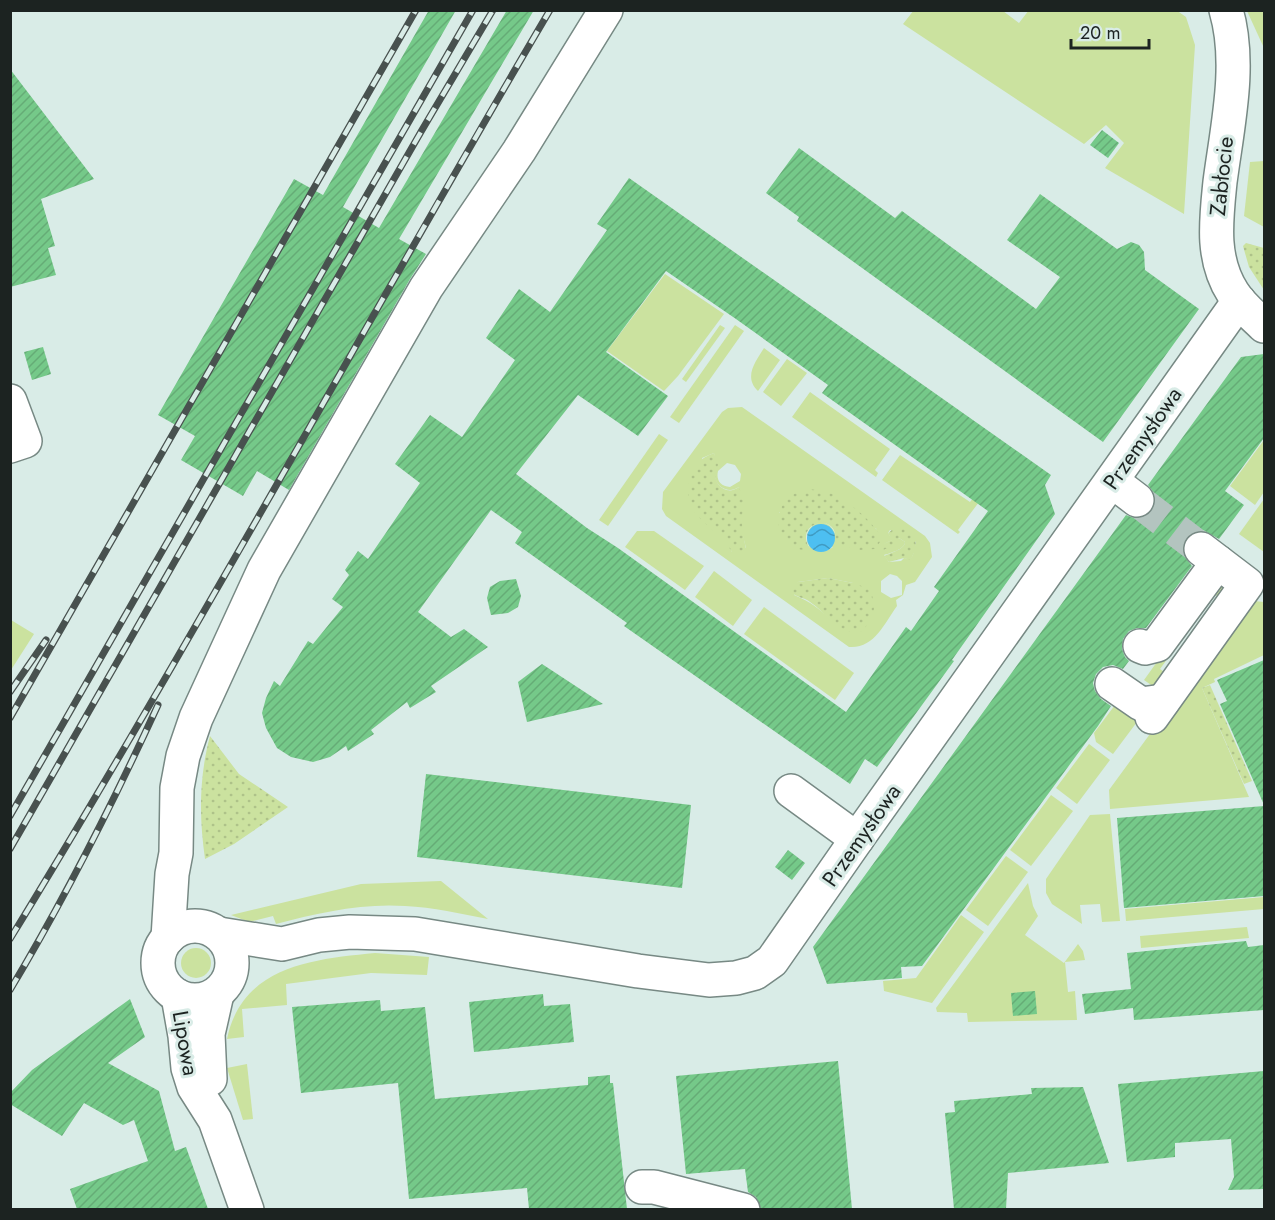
<svg xmlns="http://www.w3.org/2000/svg" width="1275" height="1220" viewBox="0 0 1275 1220" font-family="Jost,sans-serif">
<defs>
<pattern id="park-dots" width="8" height="8" patternUnits="userSpaceOnUse" patternTransform="scale(1.5)"><rect width="8" height="8" fill="#cbe29f"/><path d="M2 2h.1M6 6h.1" fill="none" stroke="#aec289" stroke-width="1.8" stroke-linecap="round"/></pattern>
<pattern id="water-waves" width="16" height="10" patternUnits="userSpaceOnUse" patternTransform="scale(1.5)"><rect width="16" height="10" fill="#4dbff1"/><path d="M0 5q4-4 8 0t8 0" fill="none" stroke="#3f9bc3"/></pattern>
<pattern id="building-hatch" width="6" height="6" patternUnits="userSpaceOnUse" patternTransform="scale(1.5)"><rect width="6" height="6" fill="#75c989"/><path d="M-1 1l2-2M0 6l6-6M5 7l2-2" fill="none" stroke="#65ac76"/></pattern>
</defs>
<rect width="100%" height="100%" fill="#d9ece7"/>
<g fill="#cbe29f" fill-rule="evenodd">
<path d="M914,10L1003,11L1019,23L1029,10H1176L1186,17L1195,45L1184,214L1105,168L1124,143L1106,125L1084,144L903,24Z"/>
<path d="M1247,11H1264V48Z"/>
<path d="M1264,161V227L1244,216L1250,162Z"/>
<path d="M665,274L724,314L678,376L664,391L607,351Z"/>
<path d="M720,325L725,328L686,382L682,379Z"/>
<path d="M735,325L744,331L679,423L670,417Z"/>
<path d="M764,348L780,360L758,391C743,377 756,361 764,348Z"/>
<path d="M787,359L807,373L781,406L763,392Z"/>
<path d="M810,392L890,449L875,470L878,473L876,477L792,417Z"/>
<path d="M742,407L925,536L930,543L932,557L915,582L906,585L903,595L896,600L897,606C884,624 874,649 849,647L666,516L662,509L663,492L722,412L728,408ZM714,453C717,465 709,483 725,489C730,491 734,490 739,487L742,532L746,548L732,552L728,544L702,458ZM727,463L735,465L741,474L740,481L730,487C720,486 716,480 718,471ZM779,512L877,529L836,537C829,510 797,526 810,548ZM890,530L916,542L913,555L910,559L904,558L901,561L889,562L884,555C891,553 905,549 905,542L899,538L883,544L893,540L888,533ZM807,535L833,547C821,556 807,550 807,535ZM890,574L897,576L902,581V595L891,598L881,592V581ZM828,578L853,583L835,623C822,611 810,601 794,595L798,582Z"/>
<path d="M659,434L668,440L608,526L599,520Z"/>
<path d="M1264,440V492L1255,505L1230,486Z"/>
<path d="M900,455L970,502L977,493L982,498L958,530L960,532L958,534L882,480Z"/>
<path d="M1264,499V552L1239,534Z"/>
<path d="M637,531H654L704,566L685,590L625,547Z"/>
<path d="M714,571L752,600L733,626L695,597Z"/>
<path d="M1221,573L1226,589L1222,599L1214,594L1160,669L1167,674L1157,689L1144,680Z"/>
<path d="M1254,601L1264,602V655L1214,679L1215,682L1202,688L1249,797L1110,809L1109,790L1245,604Z"/>
<path d="M764,607L854,673L835,700L744,634Z"/>
<path d="M11,620L34,634L11,670Z"/>
<path d="M1118,701L1143,714L1113,754L1096,742L1094,733Z"/>
<path d="M1089,744L1110,760L1077,804L1056,788Z"/>
<path d="M1051,795L1073,811L1031,866L1010,850Z"/>
<path d="M1110,814L1120,921L1102,922L1100,904L1080,905L1082,924L1052,904L1046,893V879L1090,815Z"/>
<path d="M1006,856L1028,872L988,926L966,910Z"/>
<path d="M441,881L488,919C461,914 433,907 405,906C362,903 317,913 276,924L273,916L249,922L231,915L361,884Z"/>
<path d="M1028,883L1033,906L1038,916L1025,935L1064,963L1078,944L1083,951L1085,960L1065,962L1068,992L1075,991L1077,1020L968,1022L967,1013L937,1012L936,1008Z"/>
<path d="M1264,897V909L1126,921L1125,909Z"/>
<path d="M961,915L984,932L932,1003L884,991L883,981L916,978Z"/>
<path d="M1247,927L1249,938L1141,948L1140,936Z"/>
<circle cx="196" cy="963" r="15"/>
<path d="M375,953L429,957L427,975L371,973L286,984L287,1005L242,1009L244,1037L227,1039C242,966 313,959 375,953Z"/>
<path d="M247,1064L253,1119L243,1120L227,1068Z"/>
</g>
<g fill="url(#park-dots)">
<path d="M1246,243L1264,248V290L1249,267L1243,246Z"/>
<path d="M714,453L718,465C709,480 724,498 739,487L745,504C739,519 743,533 746,549L740,553L732,552C716,524 679,517 690,479C694,465 700,458 714,453Z"/>
<path d="M808,489C814,490 821,490 827,492C846,498 874,522 882,539L875,549L859,550L835,543C841,511 792,521 810,549C779,556 768,513 790,497C794,493 802,491 808,489Z"/>
<path d="M896,527L909,530C918,540 918,549 910,560L904,558L889,562L884,556C891,553 905,549 905,542L899,538L894,545L881,551L880,547L892,540L888,533Z"/>
<path d="M828,578L853,583L870,589C877,610 875,613 863,631C858,631 853,633 848,631C831,625 821,607 805,599C797,596 794,596 789,589L798,582Z"/>
<path d="M1210,685L1252,781L1244,784L1202,688Z"/>
<path d="M210,736L239,774L288,807L234,844L205,859C199,817 199,777 210,736Z"/>
</g>
<circle fill="url(#water-waves)" cx="821" cy="538" r="14"/>
<g fill="url(#building-hatch)" fill-rule="evenodd">
<path d="M429,10H456L343,207L379,228L507,10H534L399,239L426,254L410,279L289,490L257,471L243,496L181,460L195,436L158,415L294,179L323,195Z"/>
<path d="M10,69L94,179L41,199L55,246L48,248L56,275L10,287Z"/>
<path d="M1102,130L1119,143L1108,158L1090,145Z"/>
<path d="M799,148L895,218L902,211L1036,309L1060,277L1007,240L1040,194L1117,249L1131,242L1139,245L1144,252L1145,270L1199,309L1103,442L797,221L799,217L766,193Z"/>
<path d="M629,178L1051,475L1045,485L1055,514L952,660L954,661L877,767L865,759L850,784L624,626L627,623L515,543L522,532L491,510L418,612L451,637L464,629L488,647L431,686L436,692L410,708L407,702L371,730L374,734L348,751L346,746L330,757L313,762L291,757L277,748L266,728L262,713L266,698L274,681L280,686L308,641L313,644L343,607L332,599L349,575L345,570L358,551L368,559L420,483L395,464L430,415L462,437L515,360L486,338L519,289L550,312L607,230L597,224ZM666,271L736,319L828,385L822,393L988,511L934,587L939,591L911,631L906,627L846,712L618,548L587,528L516,474L578,395L638,436L668,396L606,352Z"/>
<path d="M43,347L51,374L32,380L24,352Z"/>
<path d="M1264,354V438L1225,491L1244,505L1219,539L1203,530L1193,532L1186,538L1182,547L1184,556L1192,566L1146,628H1137L1129,631L1123,639L1122,649L1125,657L1129,661L1123,669L1113,665L1103,667L1096,674L1093,683L1095,691L1101,699L1111,706L1098,726L922,966L901,967L902,978L827,984L813,947L1126,515L1134,518L1144,517L1152,511L1156,502L1154,493L1148,485L1241,357Z"/>
<path d="M516,579L521,596L518,607L508,613L491,615L487,598L490,587L500,581Z"/>
<path d="M1264,660V805L1220,704L1227,701L1217,680Z"/>
<path d="M542,664L603,704L527,722L518,682Z"/>
<path d="M426,774L691,805L682,888L417,857Z"/>
<path d="M1264,806V896L1124,908L1117,818Z"/>
<path d="M788,850L805,863L792,880L775,867Z"/>
<path d="M1246,941L1248,947L1264,945V1010L1134,1020L1133,1008L1085,1014L1082,994L1131,989L1127,953Z"/>
<path d="M1035,991L1037,1014L1013,1016L1011,993Z"/>
<path d="M543,994L544,1006L570,1004L574,1042L474,1052L469,1002Z"/>
<path d="M130,999L145,1037L108,1063L159,1091L175,1151L186,1147L208,1209H77L70,1189L148,1161L134,1120L123,1125L84,1103L62,1136L10,1104V1093L32,1070Z"/>
<path d="M380,1000L381,1011L425,1007L435,1099L588,1085V1077L610,1075V1083H613L627,1209H529L527,1188L409,1199L398,1083L301,1093L292,1007Z"/>
<path d="M838,1061L852,1209H761L756,1197L748,1192L745,1169L686,1174L676,1076Z"/>
<path d="M1264,1071V1189L1228,1190L1234,1177L1231,1139L1175,1143V1157L1127,1162L1118,1084Z"/>
<path d="M1083,1087L1109,1163L1008,1173L1006,1209H954L945,1113L955,1112L954,1101L1032,1094L1031,1088Z"/>
</g>
<g fill="none" stroke-linecap="round" stroke-linejoin="round">
<path stroke="#b3c4bf" stroke-width="33" stroke-dasharray="33 16" stroke-linecap="butt" d="M1137,500L1201,549"/>
<defs>
<g id="minor">
<path d="M1226,10C1242,64 1227,128 1220,182C1216,221 1211,259 1233,293C1241,306 1254,316 1264,326"/>
<path d="M10,401L25,441L10,446"/>
<path d="M1112,481L1137,500"/>
<path d="M1140,646L1145,648L1157,645L1218,562"/>
<path d="M1112,684L1141,704L1163,701"/>
<path d="M1152,717L1247,584L1201,549"/>
<path d="M791,791L857,839"/>
<circle cx="195" cy="963" r="37"/>
<path d="M219,934L282,944L319,935L350,932L415,934L638,971L709,980L736,978L755,973L772,961L857,839L1239,301"/>
<path d="M168,938L172,874L176,853L177,788L183,756L196,718L264,570L426,288L519,151L606,10"/>
<path d="M178,996L185,1036L188,1068L194,1087L215,1120L247,1210"/>
<path d="M210,1079L208,1034L217,994"/>
<path d="M642,1187H654L743,1210"/>
</g>
</defs>
<use href="#minor" stroke="#778984" stroke-width="36"/>
<use href="#minor" stroke="#fff" stroke-width="33"/>
<defs>
<g id="rail">
<path d="M10,692L46,640"/>
<path d="M10,718L416,10"/>
<path d="M10,816L473,10"/>
<path d="M10,849L422,130L493,10"/>
<path d="M10,939C197,633 368,319 550,10"/>
<path d="M10,990C65,898 113,803 158,705"/>
</g>
</defs>
<use href="#rail" stroke="#48514f" stroke-width="7"/>
<use href="#rail" stroke="#d9ece7" stroke-width="4.5" stroke-dasharray="14" stroke-linecap="butt"/>
</g>
<g text-anchor="middle" stroke-width="6" stroke-linejoin="round" paint-order="stroke">
<g font-size="22" fill="#1c2321" stroke="#d9ece7">
<text transform="translate(1221 176) rotate(-84)" y="8">Zabłocie</text>
<text transform="translate(1142 438) rotate(-55)" y="8">Przemysłowa</text>
<text transform="translate(861 835) rotate(-55)" y="8">Przemysłowa</text>
<text transform="translate(186 1043) rotate(80)" y="8">Lipowa</text>
</g>
</g>
<rect width="1275" height="1220" fill="none" stroke="#1c2321" stroke-width="24"/>
<path d="M1071 39v9h78v-9" fill="none" stroke="#1c2321" stroke-width="3"/>
<text x="1080" y="39" font-size="18" fill="#1c2321" stroke="#d9ece7" stroke-width="4.5" paint-order="stroke">20 m</text>
</svg>
